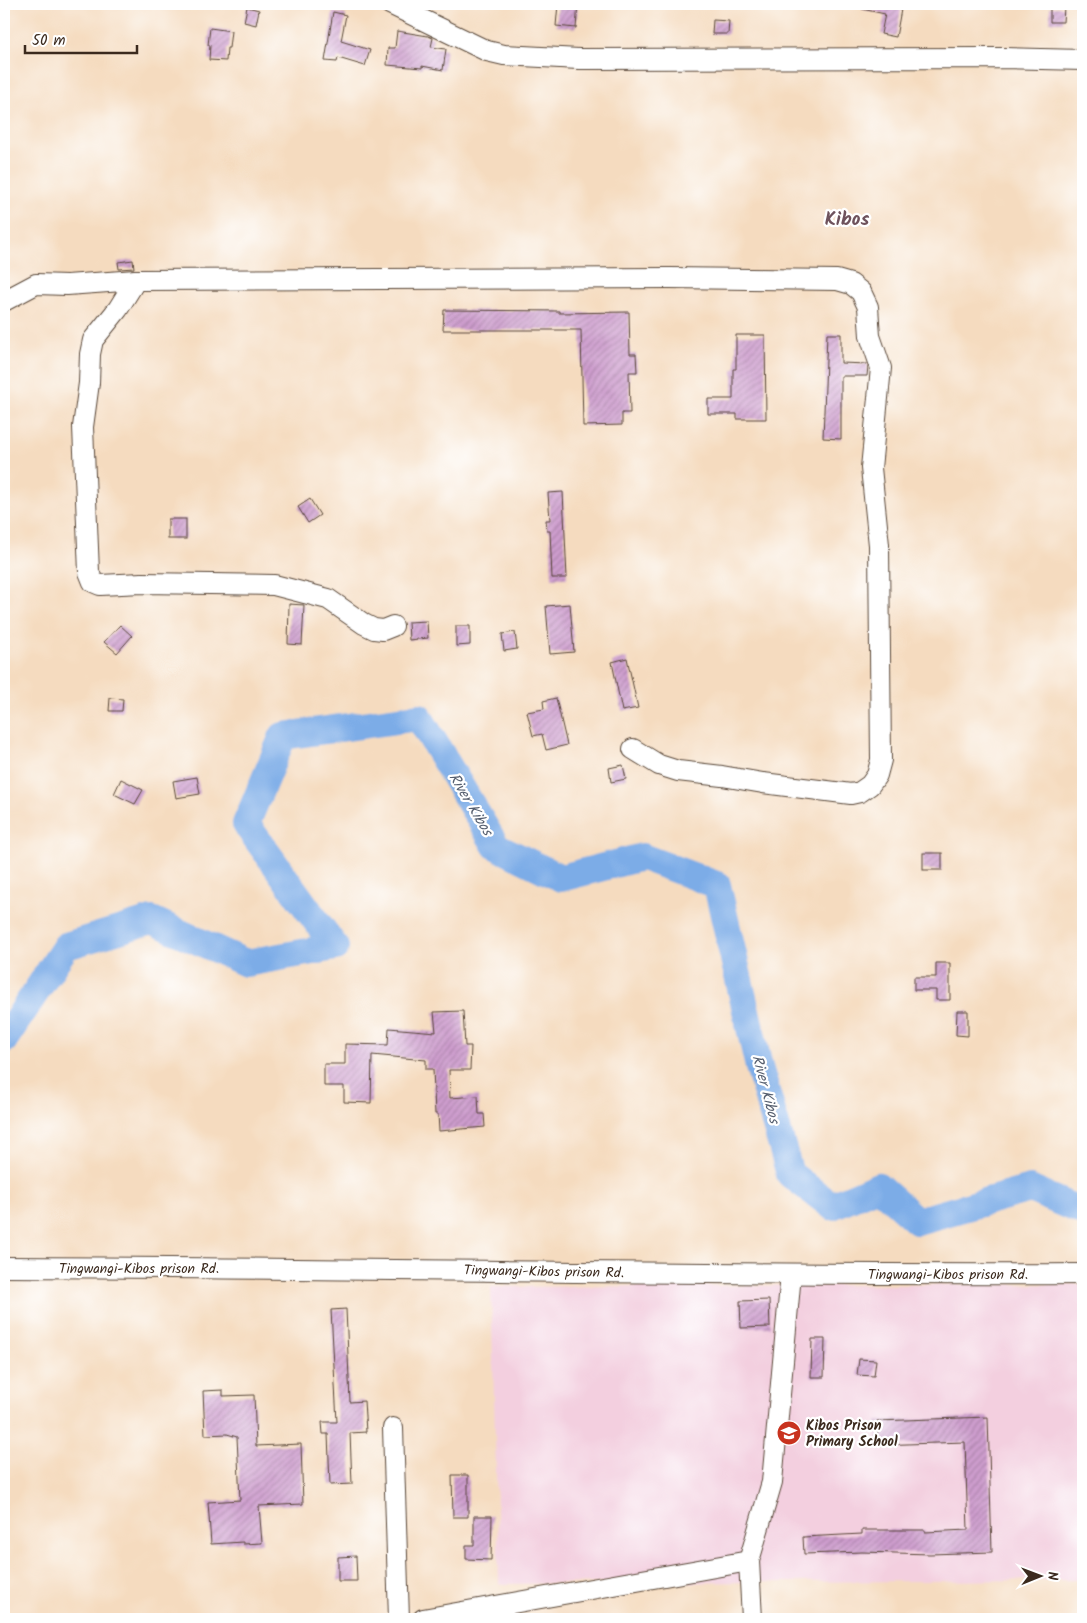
<svg xmlns="http://www.w3.org/2000/svg" width="1087" height="1623" viewBox="0 0 1087 1623" font-family="Kalam,sans-serif">
<defs>
<pattern id="building-hatch" width="6" height="6" patternUnits="userSpaceOnUse" patternTransform="scale(1.25)"><rect width="6" height="6" fill="#ce9dce"/><path d="M-1 1l2-2M0 6l6-6M5 7l2-2" fill="none" stroke="#a880a7"/></pattern>
</defs>
<rect width="100%" height="100%" fill="#fff"/>
<filter id="ink" filterUnits="userSpaceOnUse"><feTurbulence type="fractalNoise" baseFrequency=".02" numOctaves="2"/><feDisplacementMap in="SourceGraphic" scale="10" xChannelSelector="R" yChannelSelector="G"/><feConvolveMatrix kernelMatrix="1 2 1 2 8 2 1 2 1" color-interpolation-filters="sRGB"/></filter>
<filter id="wash" filterUnits="userSpaceOnUse"><feTurbulence type="fractalNoise" baseFrequency=".0096" numOctaves="4" result="noise"/><feDisplacementMap in="SourceGraphic" scale="20" xChannelSelector="R" yChannelSelector="G"/><feGaussianBlur stdDeviation="1.12" result="paint"/><feColorMatrix in="noise" values="0 0 0 0 0 0 0 0 0 0 0 0 0 0 0 0 0 1.4 0 .05"/><feComposite in="paint" operator="in"/></filter>
<g filter="url(#wash)">
<rect width="100%" height="100%" fill="#f5dbbf"/>
<path fill="#f3cfdf" d="M1083,1284V1580L499,1584L491,1287Z"/>
<g fill="none" stroke-linecap="round" stroke-linejoin="round">
<path stroke="#7bace7" stroke-width="28" d="M4,1040L66,946L152,920L246,963L335,947L246,824L283,736L419,717L496,846L561,878L642,857L717,885L759,1067L790,1174L832,1206L878,1186L917,1221L1030,1189L1083,1212"/>
</g>
<g id="blocks">
<g fill="url(#building-hatch)">
<path d="M558,4H578L576,28L556,26Z"/>
<path d="M862,4H902L896,37L881,34L885,14L862,9Z"/>
<path d="M247,7L259,10L256,25L244,22Z"/>
<path d="M1050,7H1064L1063,22H1050Z"/>
<path d="M333,12L346,15L341,41L370,50L365,66L338,58L337,62L325,61Z"/>
<path d="M713,20L729,21L728,34H712Z"/>
<path d="M210,28L231,31L229,48H227L226,61L209,60L210,45H208Z"/>
<path d="M397,31L428,36L433,38L431,47L446,49L443,70L422,66V68L387,65L388,48H395Z"/>
<path d="M133,260L134,268L119,269L118,262Z"/>
<path d="M444,310L559,311V313L629,312L630,354H636L637,372H629L630,413H622V425L583,426L581,330H443Z"/>
<path d="M827,334H841V363L867,364L868,366L867,376H841V439L823,438Z"/>
<path d="M736,335H765L766,419H737V414H708V399H733V369H736Z"/>
<path d="M563,492L567,578H552L550,531H547L546,520H550L548,493Z"/>
<path d="M310,499L320,515L308,523L298,507Z"/>
<rect x="168" y="519" width="18" height="20"/>
<path d="M289,604L304,605L302,645L288,644Z"/>
<path d="M570,604L574,652L550,654L546,606Z"/>
<path d="M427,621L428,638L409,640L408,622Z"/>
<path d="M120,625L132,636L117,653L104,642Z"/>
<path d="M456,626H470V645L456,646Z"/>
<path d="M515,632L517,649L504,651L502,634Z"/>
<path d="M627,658L638,708L622,711L612,662Z"/>
<path d="M110,698L123,699L122,711H109Z"/>
<path d="M556,698L567,745L546,750L542,734L533,736L527,712L544,709L543,701Z"/>
<path d="M623,765L626,779L611,782L609,768Z"/>
<path d="M197,777L200,794L176,798L173,781Z"/>
<path d="M121,779L143,790L135,804L114,794Z"/>
<rect x="923" y="853" width="19" height="17"/>
<path d="M936,963H950V1000H936V990H914V977H936Z"/>
<path d="M463,1011L465,1046H471L470,1070H449L450,1098L478,1096L479,1114H484L485,1127L439,1131L438,1114H435L433,1069H426V1060L372,1055L371,1103L344,1102V1086H324V1064H345V1044L388,1045L389,1028L436,1032L434,1012Z"/>
<path d="M957,1011H968V1036L956,1035Z"/>
<path d="M769,1300L770,1327L741,1328L740,1301Z"/>
<path d="M346,1309L350,1402L364,1401L366,1432L350,1433L352,1484L330,1485L328,1434H323L322,1422H337L331,1310Z"/>
<path d="M812,1339H825L824,1377H811Z"/>
<path d="M859,1359L876,1360L874,1376L857,1375Z"/>
<path d="M223,1390V1396L254,1395L256,1446L301,1444L303,1504L259,1506L262,1543L243,1544V1542L211,1544L208,1502L240,1500L237,1437L227,1434L205,1435L203,1391Z"/>
<path d="M988,1417L992,1552L930,1554L862,1552L804,1554L803,1537L862,1534V1530H925V1532L968,1530L965,1442L878,1445L877,1421Z"/>
<path d="M452,1475H468V1517H453Z"/>
<path d="M474,1516H492L491,1560L466,1559V1545H474Z"/>
<path d="M356,1556L357,1581H338V1557Z"/>
</g>
</g>
</g>
<g filter="url(#ink)">
<use href="#blocks" fill-opacity="0" stroke="#574536" stroke-width="1"/>
<g fill="none" stroke-linecap="round" stroke-linejoin="round">
<defs>
<g id="minor">
<path d="M390,4L487,51L504,55L579,59L1004,58L1083,60"/>
<path d="M136,280L118,309L93,340L90,354L89,383L83,427L89,572L93,582L100,585L142,583L274,585L328,599L364,624L374,629L383,630L393,626"/>
<path d="M4,301L36,284L67,285L136,280L670,278L837,280L851,284L861,292L868,307L870,336L881,368L871,468L879,545L881,760L877,775L870,785L860,792L851,794L763,783L722,776L678,771L659,765L633,749"/>
<path d="M4,1267C364,1268 723,1276 1083,1274"/>
<path d="M393,1428L399,1619"/>
<path d="M423,1619L749,1561"/>
<path d="M752,1619L749,1561L772,1482L791,1274"/>
</g>
</defs>
<use href="#minor" stroke="#574536" stroke-width="22"/>
<use href="#minor" stroke="#fff" stroke-width="20"/>
</g>
</g>
<defs>
<symbol id="school-disc" viewBox="-11 -11 22 22"><circle r="9.5" fill="#c8321e" stroke="#fff"/><path d="M0-5L7-2L0 1L-7-2ZM-4 1L0 2.5L4 1V4Q0 6-4 4Z" fill="#fff"/></symbol>
</defs>
<g fill-rule="evenodd">
<use href="#school-disc" x="775" y="1419" width="28" height="28"/>
</g>
<g text-anchor="middle" stroke-width="4.5" stroke-linejoin="round" paint-order="stroke">
<g font-size="14" fill="#3b2a1e" stroke="#fff">
<text x="139" y="1273">Tingwangi-Kibos prison Rd.</text>
<text transform="translate(544 1271) rotate(1)" y="5">Tingwangi-Kibos prison Rd.</text>
<text x="948" y="1279">Tingwangi-Kibos prison Rd.</text>
</g>
<g font-size="14" font-weight="bold" fill="#3b2a1e" stroke="#fff" text-anchor="start">
<text x="806" y="1430">Kibos Prison<tspan x="806" dy="16">Primary School</tspan></text>
</g>
<g font-size="15" font-style="italic" fill="#555e6e" stroke="#fff">
<text transform="translate(471 804) rotate(59)" y="5">River Kibos</text>
<text transform="translate(766 1089) rotate(75)" y="5">River Kibos</text>
</g>
<g font-size="19" font-weight="bold" fill="#6e525c" stroke="#fff">
<text x="847" y="225">Kibos</text>
</g>
</g>
<rect width="1087" height="1623" fill="none" stroke="#fff" stroke-width="20"/>
<g transform="translate(1040 1576) rotate(89)" stroke="#ffffff" stroke-width="4" paint-order="stroke">
<path d="M0-4L9 19L0 12L-9 19Z" fill="#3b2a1e"/>
<text y="-8" font-size="14" font-weight="bold" text-anchor="middle" fill="#3b2a1e">N</text>
</g>
<path d="M25 45v8h112v-8" fill="none" stroke="#3b2a1e" stroke-width="2.5"/>
<text x="32" y="45" font-size="15" fill="#3b2a1e" stroke="#ffffff" stroke-width="4" paint-order="stroke">50 m</text>
</svg>
